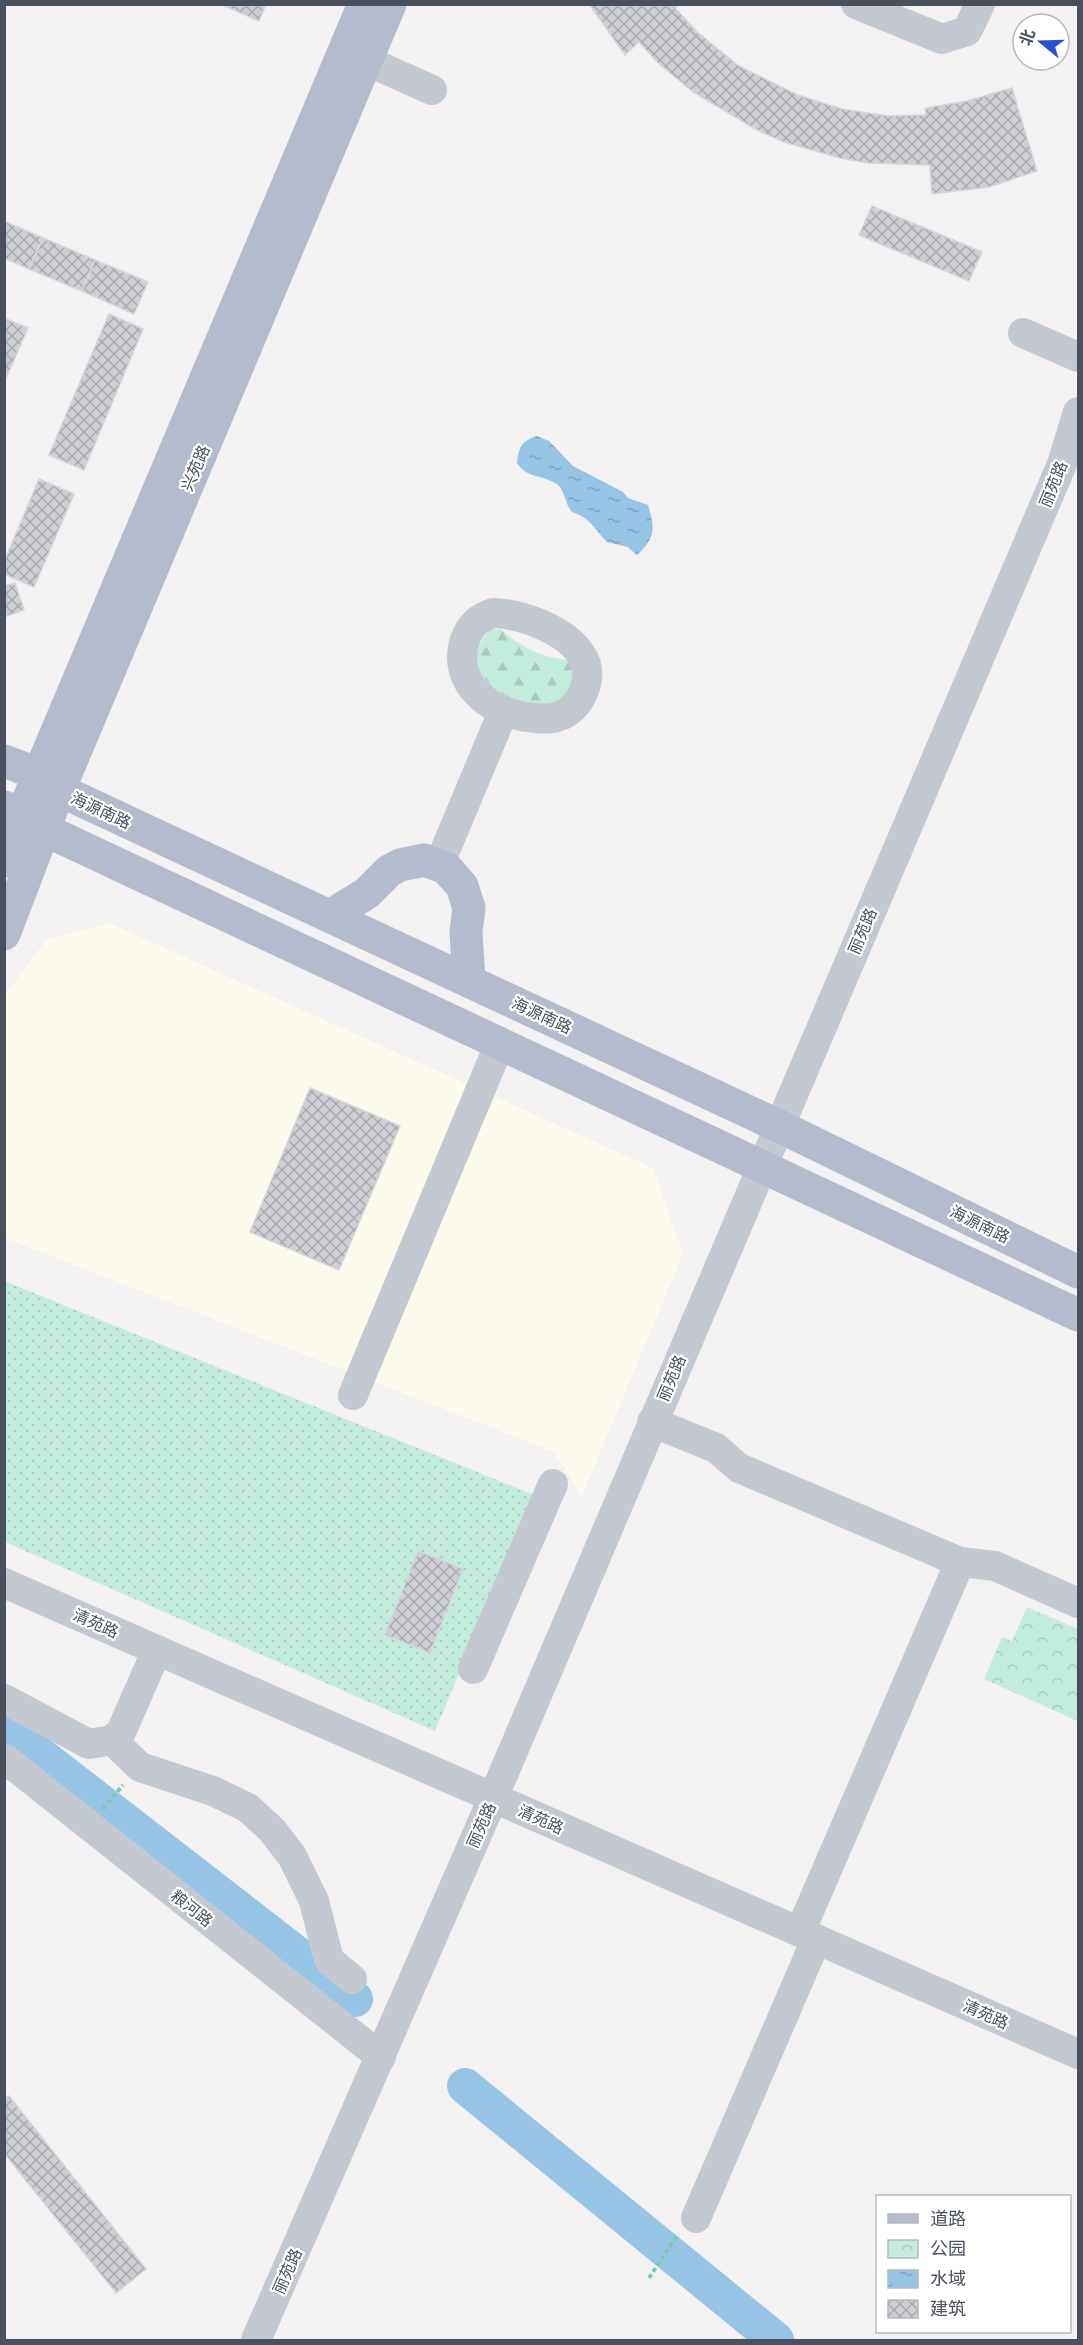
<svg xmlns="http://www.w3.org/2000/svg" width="1083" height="2345" viewBox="0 0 1083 2345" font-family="'DM Sans','Noto Sans SC',sans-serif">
<defs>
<pattern id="grass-dots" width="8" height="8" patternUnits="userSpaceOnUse" patternTransform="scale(1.5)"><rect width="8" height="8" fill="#c4ecdc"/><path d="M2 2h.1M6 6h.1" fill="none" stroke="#aaccbf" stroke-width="1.8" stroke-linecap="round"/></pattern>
<pattern id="forest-firs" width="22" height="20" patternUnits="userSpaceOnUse" patternTransform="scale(1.5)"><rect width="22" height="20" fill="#c4ecdc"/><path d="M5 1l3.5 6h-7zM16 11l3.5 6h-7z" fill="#aaccbf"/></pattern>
<pattern id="park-crowns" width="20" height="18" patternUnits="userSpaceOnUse" patternTransform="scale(1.5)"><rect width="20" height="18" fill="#c4ecdc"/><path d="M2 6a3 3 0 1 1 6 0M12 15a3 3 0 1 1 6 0" fill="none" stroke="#aaccbf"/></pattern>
<pattern id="water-ripples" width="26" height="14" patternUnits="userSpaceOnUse" patternTransform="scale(1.5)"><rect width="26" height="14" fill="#95c4e5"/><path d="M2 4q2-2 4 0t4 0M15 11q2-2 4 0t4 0" fill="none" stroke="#7ca2bd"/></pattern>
<pattern id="building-cross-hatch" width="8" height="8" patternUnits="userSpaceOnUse" patternTransform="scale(1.5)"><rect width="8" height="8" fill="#cecfd5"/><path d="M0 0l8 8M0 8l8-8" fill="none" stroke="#a9aab0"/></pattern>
</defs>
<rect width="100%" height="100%" fill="#f3f1f1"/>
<path fill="#fbfaed" d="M109,923L653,1168L683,1254L582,1496L554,1452L5,1238V995L46,940Z"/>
<path fill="url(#grass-dots)" d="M4,1281L534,1495L435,1731L5,1542Z"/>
<path fill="url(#forest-firs)" d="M501,629C523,650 547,659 577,661C577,668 577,678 574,685C554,733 439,682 490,630Z"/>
<path fill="url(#park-crowns)" d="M1027,1607L1078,1629V1721L984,1679L1002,1637L1012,1641Z"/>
<path fill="url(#water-ripples)" d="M537,436L549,441L573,466L623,492L628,498L648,505C655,529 656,537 637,555L628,547L607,542C594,529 591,518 572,512C564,503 566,489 555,483C540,474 528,479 517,463C518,449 522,440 537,436Z"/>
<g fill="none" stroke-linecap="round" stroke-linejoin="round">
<g stroke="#95c4e5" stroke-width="36">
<path d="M4,1727L355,1999"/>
<path d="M465,2086L776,2340"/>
</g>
</g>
<g fill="url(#building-cross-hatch)" stroke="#d5d6dc" stroke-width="1.5">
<path d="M220,4H266L259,21Z"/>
<path d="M589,4H679L675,8L697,32L739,66L798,95L842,109L888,116L926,115L925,108L967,101L1012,88L1037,171L989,187L932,194L930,165L868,163L840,158L784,142L757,130L693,92L658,63L639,42L625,55Z"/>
<path d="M872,206L982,252L969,281L859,235Z"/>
<path d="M4,221L43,238L29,269L4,258Z"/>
<path d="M43,238L95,260L82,291L29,269Z"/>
<path d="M95,260L148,282L134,314L82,291Z"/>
<path d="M109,314L143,329L84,470L49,455Z"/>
<path d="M4,318L28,328L4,383Z"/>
<path d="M39,479L74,494L34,587L4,574V562Z"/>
<path d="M15,583L24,610L4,617V586Z"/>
<path d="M310,1088L400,1126L339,1270L250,1232Z"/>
<path d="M418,1551L463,1569L430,1653L385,1635Z"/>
<path d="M9,2096L146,2269L116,2293L4,2153V2099Z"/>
</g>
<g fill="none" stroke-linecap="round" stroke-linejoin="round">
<g stroke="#7fc7b2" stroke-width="4" stroke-dasharray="4.5 3" stroke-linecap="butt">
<path d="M103,1809L123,1785"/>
<path d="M649,2278L678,2234"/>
</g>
<g stroke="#c3c8d1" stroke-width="30">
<path d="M856,4L942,39L967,31L980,4"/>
<path d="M367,61L432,90"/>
<path d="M1023,333L1078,357"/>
<path d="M493,613C527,613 598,641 586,684C582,697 577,706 566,713C557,719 545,719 535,718C495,716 450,685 465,640C470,625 479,618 493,613Z"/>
<path d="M439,865L503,712"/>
<path d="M353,1395L500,1043"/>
<path d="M652,1422L716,1448L739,1468L960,1562L995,1566L1078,1603"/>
<path d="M4,1583L1078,2054"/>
<path d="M473,1669L553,1484"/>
<path d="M4,1699L89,1744L112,1740L121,1732L157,1650"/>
<path d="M112,1740L140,1767L213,1791L248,1808L272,1830L292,1856L314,1901L329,1960L352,1979"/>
<path d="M4,1758L381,2057"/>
<path d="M800,1932L960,1562"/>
<path d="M696,2218L816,1940"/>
<path d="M256,2340L493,1798L1062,464L1078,412"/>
</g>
<g stroke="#b3bbcd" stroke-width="33">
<path d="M4,761L39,774L59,790L779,1126L1078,1272"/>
<path d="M4,807L22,814L45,830L1078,1315"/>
<path d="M4,861L39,774L364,4"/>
<path d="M330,916L367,893L389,871L400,865L424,860L446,868L462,886L469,908L466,932L469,981"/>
<path d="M4,934L59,790L390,4"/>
</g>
</g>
<g text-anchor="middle" stroke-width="4.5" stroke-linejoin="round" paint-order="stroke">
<g font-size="16" fill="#4a505d" stroke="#fff">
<text transform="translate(195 468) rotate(-67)" y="6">兴苑路</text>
<text transform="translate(1053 484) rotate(-68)" y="6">丽苑路</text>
<text transform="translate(101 810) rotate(25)" y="6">海源南路</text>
<text transform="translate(862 931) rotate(-67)" y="6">丽苑路</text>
<text transform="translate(542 1015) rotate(25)" y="6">海源南路</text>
<text transform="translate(980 1224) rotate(26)" y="6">海源南路</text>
<text transform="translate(671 1378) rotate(-67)" y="6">丽苑路</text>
<text transform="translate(96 1623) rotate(24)" y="6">清苑路</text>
<text transform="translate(541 1819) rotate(24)" y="6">清苑路</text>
<text transform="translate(481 1825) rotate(-66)" y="6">丽苑路</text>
<text transform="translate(192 1908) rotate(38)" y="6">粮河路</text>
<text transform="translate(986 2014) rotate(24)" y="6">清苑路</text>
<text transform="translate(287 2271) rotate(-66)" y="6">丽苑路</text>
</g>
</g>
<rect width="1083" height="2345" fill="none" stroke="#4a505d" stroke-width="12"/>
<rect x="876" y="2195" width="195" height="138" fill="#ffffff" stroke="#b7b9be" stroke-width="1.5"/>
<rect x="888" y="2214" width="30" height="9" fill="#b3bbcd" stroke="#b7b9be" stroke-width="1.5"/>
<text x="930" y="2225" font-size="18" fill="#4a505d">道路</text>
<rect x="888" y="2240" width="30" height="18" fill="url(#park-crowns)" stroke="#b7b9be" stroke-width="1.5"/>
<text x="930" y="2255" font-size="18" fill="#4a505d">公园</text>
<rect x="888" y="2270" width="30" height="18" fill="url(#water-ripples)" stroke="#b7b9be" stroke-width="1.5"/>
<text x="930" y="2285" font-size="18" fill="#4a505d">水域</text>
<rect x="888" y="2300" width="30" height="18" fill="url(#building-cross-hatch)" stroke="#b7b9be" stroke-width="1.5"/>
<text x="930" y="2315" font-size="18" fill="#4a505d">建筑</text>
<g transform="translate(1041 42) rotate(289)"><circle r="28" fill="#ffffff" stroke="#b7b9be" stroke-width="1.5"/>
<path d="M0-4.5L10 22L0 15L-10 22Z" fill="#2a51d4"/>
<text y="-9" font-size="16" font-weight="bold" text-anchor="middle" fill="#4a505d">北</text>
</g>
</svg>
